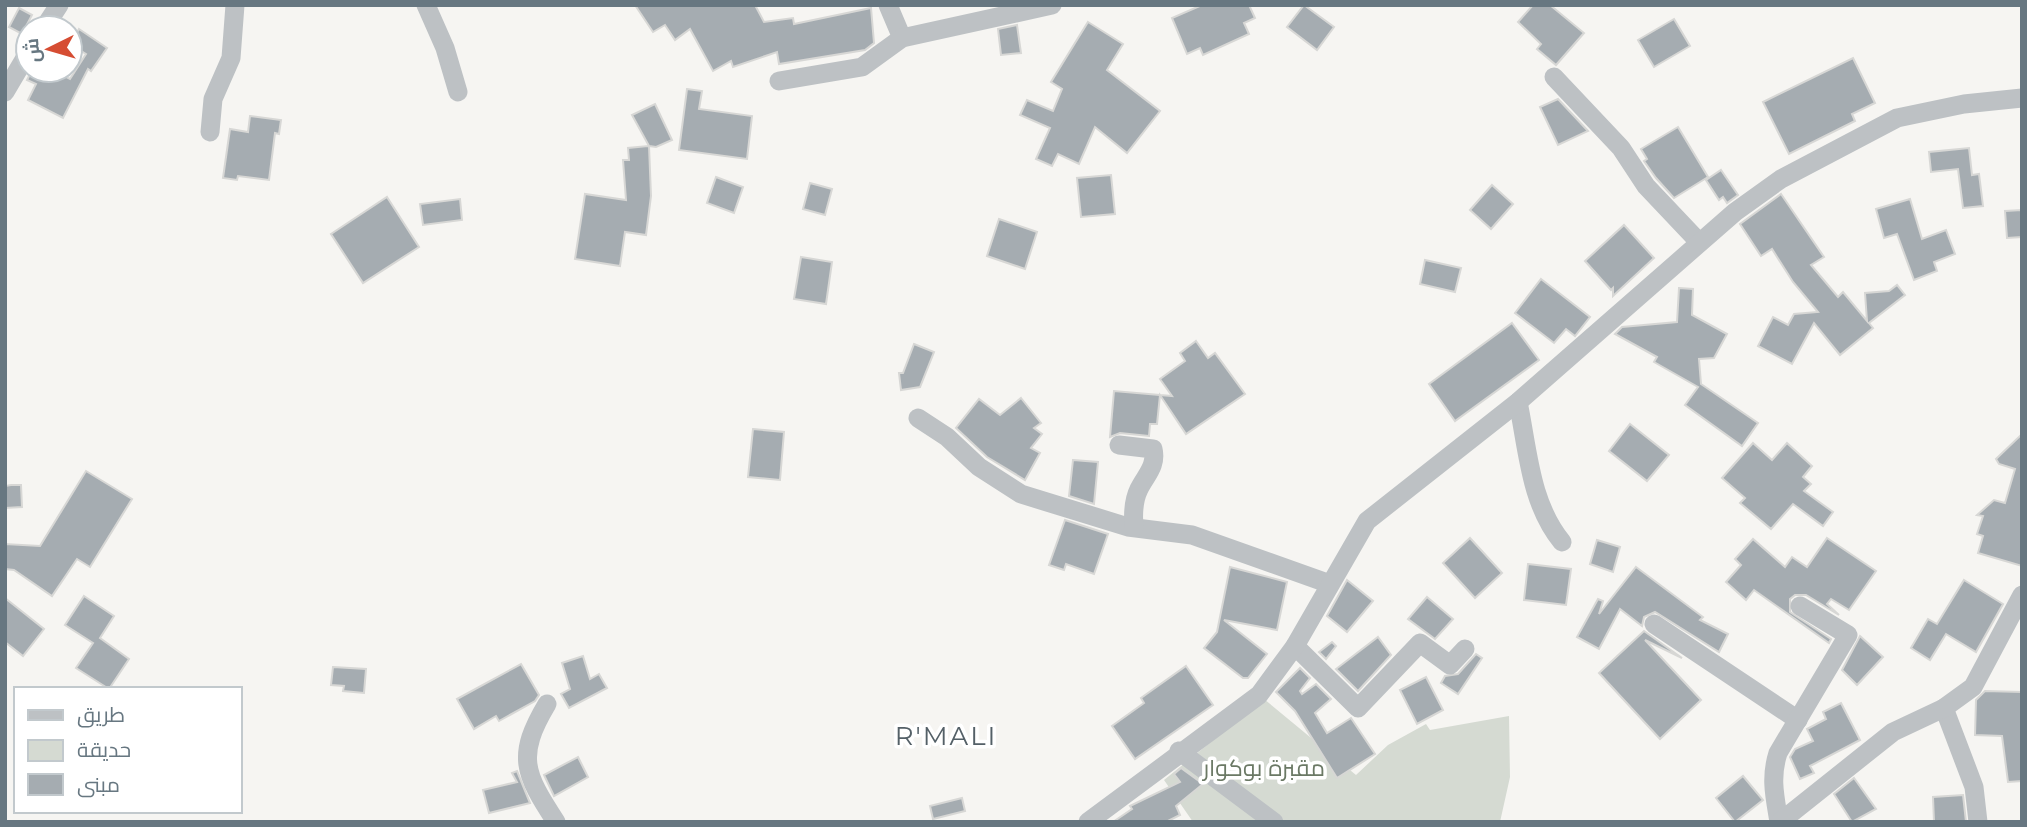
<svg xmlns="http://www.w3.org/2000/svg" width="2027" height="827" viewBox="0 0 2027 827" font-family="Montserrat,Cairo,sans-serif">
<rect width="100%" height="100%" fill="#f6f5f2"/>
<path fill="#d5dad2" d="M1264,699L1356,775L1388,745L1426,724L1430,730L1509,716L1510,777L1500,822H1193L1164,780Z"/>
<g fill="#a5acb1" stroke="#d7d7d5" stroke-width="2">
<path d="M635,5H755L764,22L793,18L794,24L871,8L874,43L865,50L779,64L777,52L733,67L731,61L713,71L690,29L675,40L665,25L653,32Z"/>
<path d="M1202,5H1249L1255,18L1244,23L1249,34L1203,55L1200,48L1187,54L1172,18Z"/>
<path d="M1304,5L1334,27L1317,50L1287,27Z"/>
<path d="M1533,5H1550L1584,33L1556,65L1537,49L1541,44L1518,22Z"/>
<path d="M19,8L32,15L22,34L9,27Z"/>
<path d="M1674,19L1690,46L1654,67L1638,40Z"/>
<path d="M1088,22L1123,44L1107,70L1160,111L1127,153L1095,127L1079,164L1058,154L1052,166L1036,159L1050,128L1020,115L1027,100L1053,111L1062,89L1051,82Z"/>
<path d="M1017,25L1021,53L1001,55L998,29Z"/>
<path d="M79,29L107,48L91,71L88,69L63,118L28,100L36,84L27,80L32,70H53L70,79L86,54L70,44Z"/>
<path d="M1853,58L1875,103L1852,114L1855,121L1789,154L1763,102Z"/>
<path d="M687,89L702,91L699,109L752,116L747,159L679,150Z"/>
<path d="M1558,99L1588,131L1558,145L1540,107Z"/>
<path d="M655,104L672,140L656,147L649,146L651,196L646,235L625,232L620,266L575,259L585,194L626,200L623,160H629L628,148L649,146L632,115Z"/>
<path d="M250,116L281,120L279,134L275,133L269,180L238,176L237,180L223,178L230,129L248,132Z"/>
<path d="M1678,127L1708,177L1674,198L1656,178L1644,161L1647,159L1641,149Z"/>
<path d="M1969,148L1972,175L1979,174L1983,206L1963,208L1958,169L1931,172L1929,152Z"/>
<path d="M1721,170L1738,195L1727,203L1723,197L1719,200L1706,180Z"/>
<path d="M1111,175L1115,214L1081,217L1077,178Z"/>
<path d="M716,177L743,187L734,213L707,203Z"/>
<path d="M810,183L832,189L825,215L803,209Z"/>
<path d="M1492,185L1513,204L1491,229L1470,210Z"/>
<path d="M1781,194L1824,257L1811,265L1838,297L1843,292L1867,321L1865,293L1889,291L1897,285L1905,295L1869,323L1873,328L1840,355L1814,323L1792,364L1758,346L1773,317L1788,325L1794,314L1818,312L1793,282L1772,249L1761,256L1740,224Z"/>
<path d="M387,197L419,247L363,283L331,234Z"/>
<path d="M460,199L462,220L423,225L420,204Z"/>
<path d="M1910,199L1922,239L1946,230L1955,254L1934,262L1937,271L1914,280L1897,234L1884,238L1876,209Z"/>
<path d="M2022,210V237L2007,238L2005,211Z"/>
<path d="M999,219L1037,232L1025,269L987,256Z"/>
<path d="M1624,225L1654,258L1613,296V288L1611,290L1585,261Z"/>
<path d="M801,257L832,262L826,304L794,299Z"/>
<path d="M1425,260L1461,268L1455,292L1420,284Z"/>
<path d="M1541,279L1590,317L1575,336L1566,329L1554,343L1515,313Z"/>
<path d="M1679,288L1693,289L1692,315L1727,334L1714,358L1699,359L1701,384L1758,423L1742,446L1685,405L1698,387L1654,362L1657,357L1615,334L1622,327L1677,322Z"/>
<path d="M1512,323L1539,360L1455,421L1429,384Z"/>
<path d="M1196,341L1208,358L1215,353L1245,394L1186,434L1160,395L1157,424H1150L1149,436L1120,433L1110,437L1114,391L1172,396L1160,379L1185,361L1180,353Z"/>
<path d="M914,344L934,352L920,387L901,390L899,373H903Z"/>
<path d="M1021,398L1041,423L1034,428L1042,434L1031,448L1040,453L1025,480L987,457L956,428L979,399L1000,415Z"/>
<path d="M1630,424L1669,455L1647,481L1609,451Z"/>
<path d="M753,429L784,432L780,480L748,477Z"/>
<path d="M2022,434V566L1978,553L1983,536L1977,534L1983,516L1977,515L1994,500L2005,503L2015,469L1999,464L1996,459Z"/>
<path d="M1753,443L1772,460L1787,443L1812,466L1803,477L1811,484L1804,491L1833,512L1823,526L1793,504L1771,529L1740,503L1745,498L1722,478Z"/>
<path d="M1073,460L1098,462L1094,504L1069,496Z"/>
<path d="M86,471L132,499L90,567L77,559L52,596L14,570L5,569V544L40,546Z"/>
<path d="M11,485H21L22,507L5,508V486Z"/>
<path d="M1065,520L1108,534L1094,574L1066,564L1064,570L1049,565Z"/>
<path d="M1470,538L1502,573L1475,598L1443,563Z"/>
<path d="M1827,538L1876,571L1849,610L1831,599L1827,604L1839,615L1806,595H1795L1790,599V612L1831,639L1829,643L1754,590L1746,600L1726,582L1741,565L1735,559L1753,539L1785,567L1792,557L1807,567Z"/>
<path d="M1597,540L1620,547L1613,572L1590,564Z"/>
<path d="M1528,564L1571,569L1566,605L1524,600Z"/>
<path d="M1230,567L1287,582L1277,630L1224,620L1267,654L1248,678H1243L1204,648L1217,632Z"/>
<path d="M1636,567L1703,617L1700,620L1728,634L1719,652L1655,612L1644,617L1642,626L1620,609L1599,649L1577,637L1598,599L1603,601L1599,614Z"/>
<path d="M1347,580L1373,601L1347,632L1327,616Z"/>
<path d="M1964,580L2003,604L1976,652L1946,634L1930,660L1911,648L1928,619L1937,624Z"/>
<path d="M84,596L114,616L100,638L129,659L109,689L76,668L93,643L65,625Z"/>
<path d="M1427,597L1453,619L1435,639L1408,619Z"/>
<path d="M5,598L44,629L23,656L5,642Z"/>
<path d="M1644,631L1682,658L1645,640L1701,700L1660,739L1599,673Z"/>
<path d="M1860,636L1883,657L1857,685L1842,670Z"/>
<path d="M1378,637L1391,655L1358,691L1336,669Z"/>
<path d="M1332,642L1336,646L1326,659L1319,652Z"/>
<path d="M1476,654L1482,658L1458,694L1441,683L1445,676L1458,674Z"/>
<path d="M583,656L590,679L599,674L607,688L569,708L561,694L570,689L562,663Z"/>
<path d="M521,664L539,695L535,701L499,721L496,716L474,729L457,699Z"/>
<path d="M1186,666L1213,705L1135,759L1112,726L1144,703L1141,698Z"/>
<path d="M333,667L366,669L364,693L343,691L344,686L331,685Z"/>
<path d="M1300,668L1310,678L1300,691L1302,694L1316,684L1331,699L1315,713L1327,733L1351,718L1375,754L1337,778L1295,711L1276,692Z"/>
<path d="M1426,677L1443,710L1417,724L1400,690Z"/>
<path d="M1985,691L2022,692V781L2008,782L2002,736L1975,735L1976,700Z"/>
<path d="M1841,703L1860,740L1810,766L1814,773L1800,779L1790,757L1795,749L1813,741L1807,729L1826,719L1823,712Z"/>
<path d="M578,757L588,777L554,796L544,775Z"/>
<path d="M1181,768L1203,784L1176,806L1180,815L1166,822H1113L1132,809L1130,806L1180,782L1174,774Z"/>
<path d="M517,771L530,803L489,813L483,790L517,782L512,773Z"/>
<path d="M1743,776L1763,800L1735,822L1716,798Z"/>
<path d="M1854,778L1876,809L1852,822L1834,794Z"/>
<path d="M1963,795L1966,822H1934L1933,797Z"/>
<path d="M962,798L965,811L933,819L930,806Z"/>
</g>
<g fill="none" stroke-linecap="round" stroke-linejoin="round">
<g stroke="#bdc1c4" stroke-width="19">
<path d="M426,5L445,48L458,92"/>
<path d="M888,5L902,38"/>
<path d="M44,28L59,5"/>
<path d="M1554,77L1621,148L1646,186L1699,242"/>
<path d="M779,81L862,67L902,38L1052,5"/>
<path d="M5,92L28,53"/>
<path d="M210,132L213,99L231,58L235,5"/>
<path d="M1518,402C1528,450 1530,503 1562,542"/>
<path d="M918,418L947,437L979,467L1021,494L1128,527L1192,535L1330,584"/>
<path d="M1119,445L1153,449C1157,466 1146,475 1139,489C1133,501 1133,515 1134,527"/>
<path d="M1654,624L1798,720"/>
<path d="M1295,646L1358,708L1420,643L1450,665L1465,649"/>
<path d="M547,704C516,756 524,773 556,822"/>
<path d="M1944,708L1974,787L1978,822"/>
<path d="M1179,751L1274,822"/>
<path d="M1088,822L1259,695L1295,646L1367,521L1518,402L1735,212L1781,179L1897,118L1964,104L2022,98"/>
<path d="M1779,822C1775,797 1770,778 1778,753L1848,635L1800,606"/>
<path d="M1780,822L1893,732L1944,708L1973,687L2022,595"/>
</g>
</g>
<g text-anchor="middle" stroke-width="7" stroke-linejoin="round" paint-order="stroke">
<g font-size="23" fill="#6b7965" stroke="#fff">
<text x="1264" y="776">مقبرة بوكوار</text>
</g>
<g font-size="26" letter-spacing="2" fill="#546067" stroke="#fff">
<text x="946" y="745">R'MALI</text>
</g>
</g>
<rect width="2027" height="827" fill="none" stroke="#677781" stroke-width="14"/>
<rect x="14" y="687" width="228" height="126" fill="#ffffff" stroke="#c2c9cd" stroke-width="2"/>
<rect x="28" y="710" width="35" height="10" fill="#bdc1c4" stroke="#c2c9cd" stroke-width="2"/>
<text x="77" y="722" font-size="21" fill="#677781">طريق</text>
<rect x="28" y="740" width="35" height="21" fill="#d5dad2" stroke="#c2c9cd" stroke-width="2"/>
<text x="77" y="757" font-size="21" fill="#677781">حديقة</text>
<rect x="28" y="774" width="35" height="21" fill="#a5acb1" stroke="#c2c9cd" stroke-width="2"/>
<text x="77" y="792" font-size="21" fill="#677781">مبنى</text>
<g transform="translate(49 49) rotate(265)"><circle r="33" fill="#ffffff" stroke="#c2c9cd" stroke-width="2"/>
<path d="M0-5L12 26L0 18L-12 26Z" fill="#d64d33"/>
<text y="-10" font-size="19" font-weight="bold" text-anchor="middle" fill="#677781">ش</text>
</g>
</svg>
